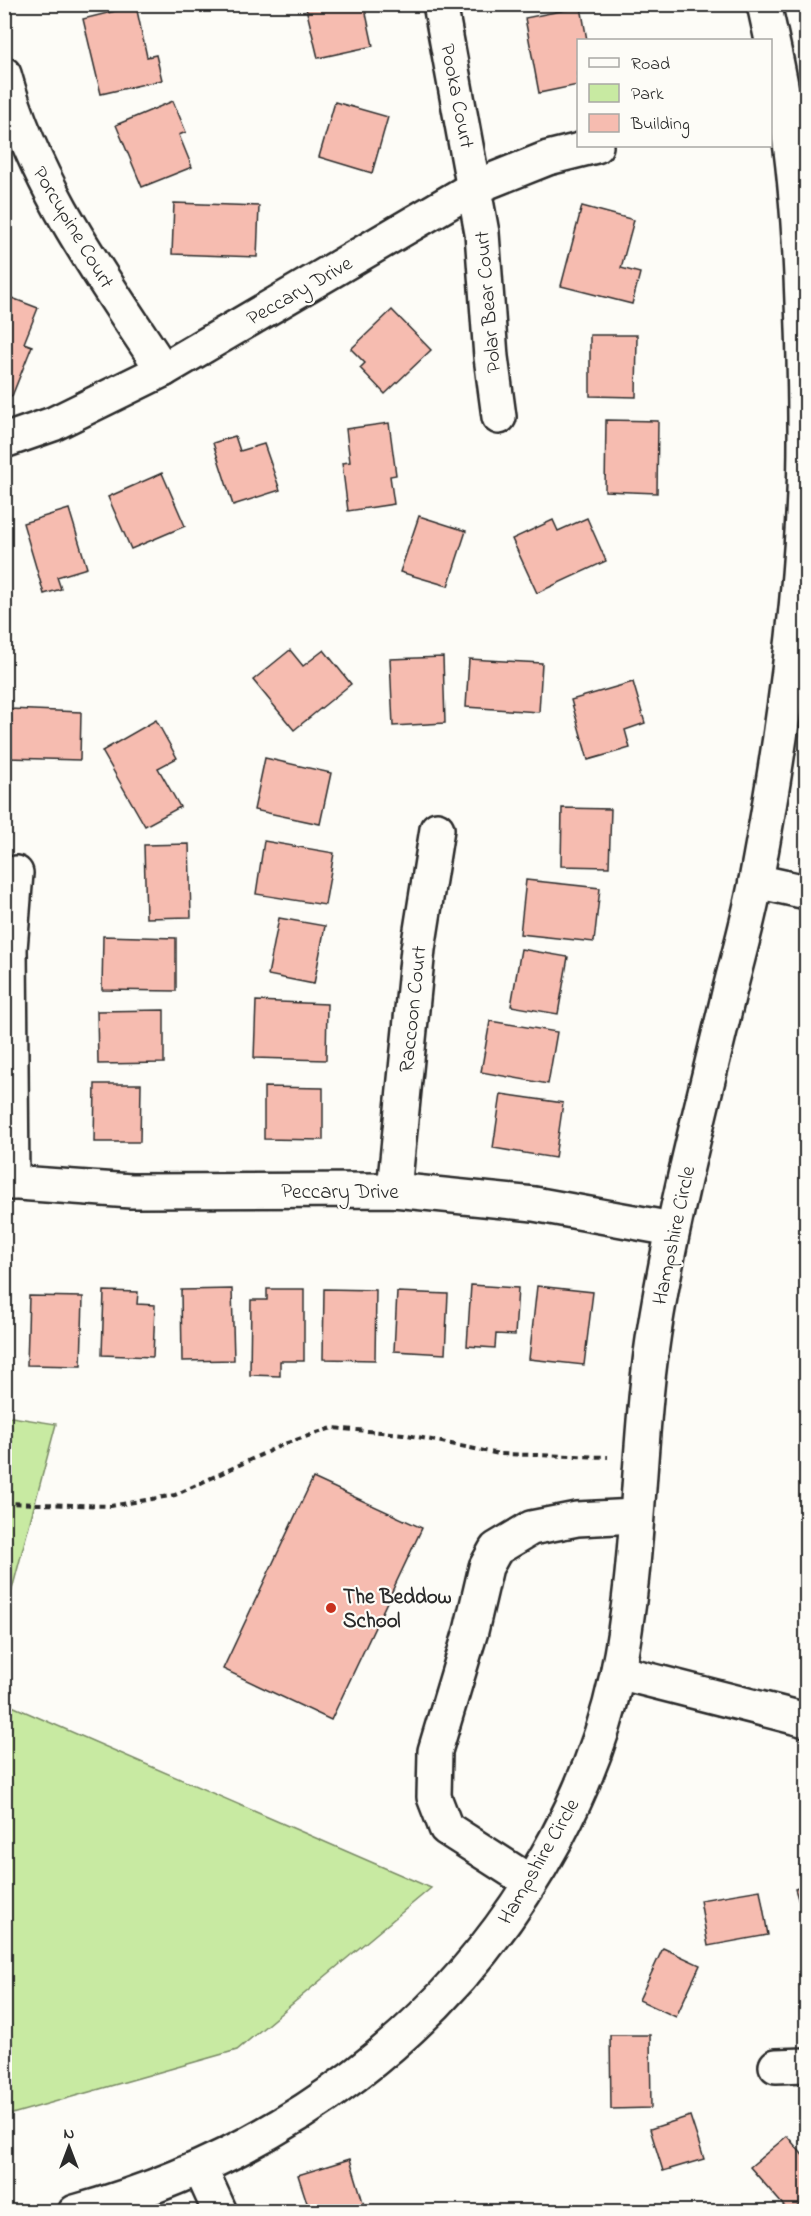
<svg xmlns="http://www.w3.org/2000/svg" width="811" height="2216" viewBox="0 0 811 2216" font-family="'Indie Flower',sans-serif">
<rect width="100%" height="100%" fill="#fdfcf7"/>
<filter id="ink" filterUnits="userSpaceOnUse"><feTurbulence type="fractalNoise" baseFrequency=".0167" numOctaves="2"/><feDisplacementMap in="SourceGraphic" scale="12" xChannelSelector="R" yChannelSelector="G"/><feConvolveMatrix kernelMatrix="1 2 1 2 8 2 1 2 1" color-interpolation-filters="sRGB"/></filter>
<g filter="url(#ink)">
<g fill="#c8eaa2" stroke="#7a8a66" stroke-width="1.5">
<path d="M5,1416L56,1424L5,1616L4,1416Z"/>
<path d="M5,1703L431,1888L237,2050L5,2116Z"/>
</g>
<g fill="#f6bcb0" stroke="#2b2b2b" stroke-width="1.5">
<path d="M305,4H364L373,46L318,58Z"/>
<path d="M136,6L147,57L156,55L162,80L101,94L83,19Z"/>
<path d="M581,7L587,40H578V85L539,93L525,18Z"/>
<path d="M173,101L186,132L179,135L192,167L142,187L116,125Z"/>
<path d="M335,102L388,117L372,173L319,157Z"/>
<path d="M174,203L259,206L257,257L172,254Z"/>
<path d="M582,206L634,220L621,268L640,273L632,304L561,286Z"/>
<path d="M4,295L38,308L24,343L32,346L12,396L4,393Z"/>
<path d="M392,310L431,350L385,394L360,368L365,363L351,349Z"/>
<path d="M590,335H637L636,397L590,396Z"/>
<path d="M606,420L658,421L657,493L605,491Z"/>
<path d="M389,423L396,475L390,476L394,504L348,511L342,463L350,462L346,429Z"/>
<path d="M235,436L240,451L264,444L280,490L233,505L213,443Z"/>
<path d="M162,473L185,526L131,549L108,497Z"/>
<path d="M69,509L87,568L57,577L61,589L44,594L23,523Z"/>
<path d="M419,516L466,531L448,586L400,572Z"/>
<path d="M587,518L606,561L537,593L512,539L553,520L558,531Z"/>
<path d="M290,650L303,666L324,650L351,684L294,730L253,680Z"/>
<path d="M443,657L445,723L393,726L390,659Z"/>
<path d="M469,659L542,663L539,712L466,707Z"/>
<path d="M633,682L645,723L625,730L630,748L588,760L571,700Z"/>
<path d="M9,709L81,712L80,760L8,758Z"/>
<path d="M156,720L177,758L158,768L180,807L145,826L102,751Z"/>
<path d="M265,758L331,773L320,824L254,810Z"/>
<path d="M562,808L611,809L609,867L561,866Z"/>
<path d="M264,841L334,853L325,905L256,894Z"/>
<path d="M189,844L191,917L146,918L144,845Z"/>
<path d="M526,880L600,888L594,942L520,934Z"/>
<path d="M279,918L325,926L314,984L268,975Z"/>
<path d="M103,936L176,938V991L102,990Z"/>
<path d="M521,949L568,957L558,1014L511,1006Z"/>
<path d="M256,1001L327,1004L326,1060L254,1058Z"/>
<path d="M164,1010V1063L98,1064L97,1011Z"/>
<path d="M490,1021L557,1032L548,1084L481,1072Z"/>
<path d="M95,1084H141L140,1142H94Z"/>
<path d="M264,1087L323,1088V1140L264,1139Z"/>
<path d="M501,1094L563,1103L555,1158L493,1148Z"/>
<path d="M471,1285L518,1288L515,1335L496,1334L495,1348L467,1346Z"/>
<path d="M537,1286L593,1292L584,1365L529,1359Z"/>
<path d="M232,1289L234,1360L182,1361L181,1290Z"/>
<path d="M267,1289H304V1361H280V1376L250,1375L251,1300H267Z"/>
<path d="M324,1289L376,1290L375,1360L323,1359Z"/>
<path d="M104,1291L138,1292L137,1304L155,1305L153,1357L102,1355Z"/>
<path d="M397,1292L448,1294L445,1354L394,1351Z"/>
<path d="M29,1296L83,1297L81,1366L27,1365Z"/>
<path d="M313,1478L422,1528L331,1720L223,1669Z"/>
<path d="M806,1885V1925L795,1889Z"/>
<path d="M760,1890L768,1935L708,1946L700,1900Z"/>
<path d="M663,1948L700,1965L676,2017L639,2000Z"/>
<path d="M610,2035H650L651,2108L611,2109Z"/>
<path d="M690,2116L704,2159L663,2171L650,2129Z"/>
<path d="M787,2136L806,2159V2199L792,2212H789L750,2167Z"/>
<path d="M350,2159L366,2212H310L298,2175Z"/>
</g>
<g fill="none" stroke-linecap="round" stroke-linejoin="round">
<defs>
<g id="minor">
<path d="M440,4L482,233L491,357L499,417"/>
<path d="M4,74C35,186 100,274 163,370"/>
<path d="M4,441L53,424L163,370L475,187L548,158L596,146"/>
<path d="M756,881L806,892"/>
<path d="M4,1182L131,1191L394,1190L534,1204L672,1229"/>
<path d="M12,1183L10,949L16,873"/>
<path d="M394,1190L418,949L437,829"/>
<path d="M618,1672L806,1720"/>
<path d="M530,1882L446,1828L434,1797L435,1751L471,1631L486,1567L496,1549L531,1528L577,1519L636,1516"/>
<path d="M776,2066L806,2065"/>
<path d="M200,2168L220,2212"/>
<path d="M75,2212C281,2155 454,2029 556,1839C583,1788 605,1732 617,1675C642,1557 636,1434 657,1314C675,1207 703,1102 728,997C738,956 750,916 757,875C779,756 797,636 803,515C807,444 805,373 802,302C800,240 796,177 786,115C781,78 772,41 764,4"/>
</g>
</defs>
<use href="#minor" stroke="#2b2b2b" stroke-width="38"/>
<path stroke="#2b2b2b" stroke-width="4" stroke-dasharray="6 4.5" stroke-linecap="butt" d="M4,1503L111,1506L175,1495L284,1444L332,1428L403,1434L499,1454L608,1457"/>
<use href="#minor" stroke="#fdfcf7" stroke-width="33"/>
</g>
</g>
<circle fill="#c8321e" stroke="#fdfcf7" stroke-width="2" cx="331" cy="1608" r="6"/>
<g text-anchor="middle" stroke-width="4.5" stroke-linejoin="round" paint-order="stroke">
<g font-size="21" fill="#2b2b2b" stroke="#fdfcf7">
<text transform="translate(458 96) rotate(79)" y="7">Pooka Court</text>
<text transform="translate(74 227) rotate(59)" y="7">Porcupine Court</text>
<text transform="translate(299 290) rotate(-30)" y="7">Peccary Drive</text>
<text transform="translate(487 302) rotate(-95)" y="7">Polar Bear Court</text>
<text transform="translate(412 1009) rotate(-84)" y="7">Raccoon Court</text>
<text x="340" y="1198">Peccary Drive</text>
<text transform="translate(673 1235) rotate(-78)" y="7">Hampshire Circle</text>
<text transform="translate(538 1861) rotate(-60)" y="7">Hampshire Circle</text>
</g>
<g font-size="21" font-weight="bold" fill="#2b2b2b" stroke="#fdfcf7" text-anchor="start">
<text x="343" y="1603">The Beddow<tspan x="343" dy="24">School</tspan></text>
</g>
</g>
<rect width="811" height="2216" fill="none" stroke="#fdfcf7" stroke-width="24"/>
<rect x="12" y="12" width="787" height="2192" fill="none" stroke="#2b2b2b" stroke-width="2" filter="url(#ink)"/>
<rect x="577" y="39" width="195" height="108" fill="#fdfcf7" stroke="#a9a8a5" stroke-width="1.5"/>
<rect x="589" y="58" width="30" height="9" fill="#fdfcf7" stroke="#a9a8a5" stroke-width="1.5"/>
<text x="631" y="69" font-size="18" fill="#2b2b2b">Road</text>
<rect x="589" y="84" width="30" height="18" fill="#c8eaa2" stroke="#a9a8a5" stroke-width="1.5"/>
<text x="631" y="99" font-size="18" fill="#2b2b2b">Park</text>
<rect x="589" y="114" width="30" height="18" fill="#f6bcb0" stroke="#a9a8a5" stroke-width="1.5"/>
<text x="631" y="129" font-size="18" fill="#2b2b2b">Building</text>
<g transform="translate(69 2147)" stroke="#fdfcf7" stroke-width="4.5" paint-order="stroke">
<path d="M0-4.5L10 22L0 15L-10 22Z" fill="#2b2b2b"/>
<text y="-9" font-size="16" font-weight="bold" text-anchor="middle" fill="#2b2b2b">N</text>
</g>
</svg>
